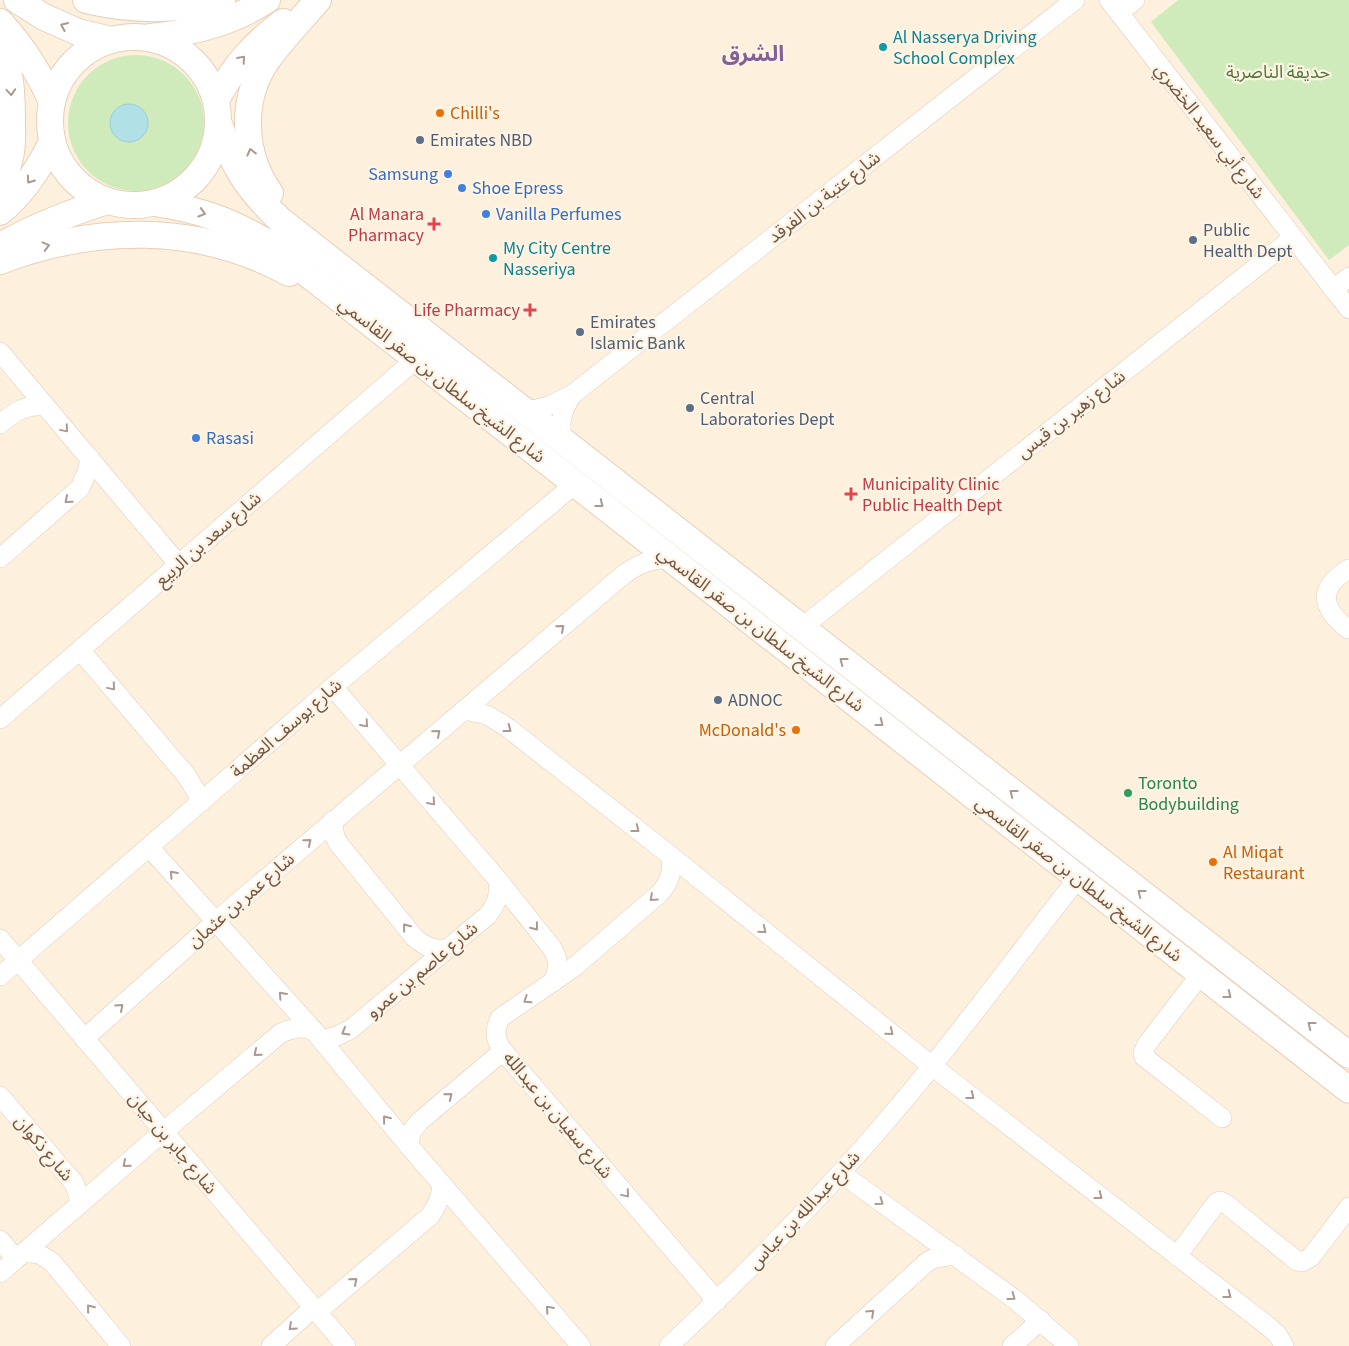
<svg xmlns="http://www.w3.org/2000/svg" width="1349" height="1346" viewBox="0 0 1349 1346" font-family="'Source Sans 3','Noto Sans Arabic',sans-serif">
<rect width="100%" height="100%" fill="#fdf0dc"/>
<g fill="#cfebbb">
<path d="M1178,0H1349V245L1329,260L1151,22Z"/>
<circle cx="136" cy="123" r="68"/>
</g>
<circle fill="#b1e0e7" stroke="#96d0d9" cx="129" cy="123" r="19"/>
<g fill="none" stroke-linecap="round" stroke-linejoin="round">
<defs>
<g id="minor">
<path d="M1109,0L1349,309"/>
<path d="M1119,13L1135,0"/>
<path d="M1333,289L1349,277"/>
<path d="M0,352L179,565"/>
<path d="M522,410C542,411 556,403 573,394L1075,0"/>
<path d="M0,424C14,412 26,404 45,406"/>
<path d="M562,440C559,422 562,409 573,394"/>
<path d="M0,558L80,488L88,469L90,458"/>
<path d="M801,628L1293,238"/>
<path d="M1348,629C1321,608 1317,588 1349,569"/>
<path d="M80,650L186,775L197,793L201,802"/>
<path d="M333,687L498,880L552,948C559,960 559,969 553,982"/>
<path d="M464,710L487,715L508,728L671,856L932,1066L1269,1327L1278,1335L1284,1346"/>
<path d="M0,719L416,359"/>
<path d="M332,821L335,837L338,843L414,937C424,946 432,950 446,949"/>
<path d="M149,847L314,1031L403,1139L581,1346"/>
<path d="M671,856C673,872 670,882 659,894L573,968L500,1018C494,1031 495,1040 503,1051L717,1301"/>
<path d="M0,939L346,1346"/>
<path d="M1201,974L1147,1044L1143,1053L1144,1057L1148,1060L1222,1118"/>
<path d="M0,976L333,687L575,484"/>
<path d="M84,1039L216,921L622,576C637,564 651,559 670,558"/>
<path d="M322,1040L337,1036L351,1029L488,915C497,904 500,894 498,880"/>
<path d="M0,1096L74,1183L81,1203"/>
<path d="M409,1146L411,1132L420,1121L503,1051"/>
<path d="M841,1173L1017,1301L1069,1346"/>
<path d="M0,1240L16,1259"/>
<path d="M24,1252L39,1254L52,1262L121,1346"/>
<path d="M1177,1256L1217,1202L1220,1201L1226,1204L1297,1261L1302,1262L1311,1257L1349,1207"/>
<path d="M0,1273L163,1132L281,1033C293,1028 303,1026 314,1031"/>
<path d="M317,1312L430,1216C437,1206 441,1198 442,1186"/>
<path d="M271,1346L313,1308"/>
<path d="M669,1346C762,1259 852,1166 932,1066C982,1004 1029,940 1078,878"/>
<path d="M835,1346L927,1262L935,1258L955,1255"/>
<path d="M1012,1346L1041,1320"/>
</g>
<g id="secondary">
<path d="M17,0L44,17L78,32L111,40"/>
<path d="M86,0C130,11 178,11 222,0"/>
<path d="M0,22C22,46 39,72 52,102"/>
<path d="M150,37C192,33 232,23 267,0"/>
<circle cx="134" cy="121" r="84"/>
<path d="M0,44C11,69 12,95 12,122C12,133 13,146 10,157C8,168 4,177 0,187"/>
<path d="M216,100C234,66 253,45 283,22"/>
<path d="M219,124C234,168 246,187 280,220L1349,1055"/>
<path d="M270,193C242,154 240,98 268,59C283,38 302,19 318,0"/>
<path d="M155,203C200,210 229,220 268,243L1349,1090"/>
<path d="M0,212C23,193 39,169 52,142"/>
<path d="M0,246C34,227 69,213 107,201"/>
<path d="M0,261C95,225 198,223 289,273"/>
</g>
</defs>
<use href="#minor" stroke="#e1cbb9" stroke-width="20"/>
<use href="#secondary" stroke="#e9ceb8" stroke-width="28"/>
<use href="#minor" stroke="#fff" stroke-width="19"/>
<use href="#secondary" stroke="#fff" stroke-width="26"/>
</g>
<defs><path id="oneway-chevron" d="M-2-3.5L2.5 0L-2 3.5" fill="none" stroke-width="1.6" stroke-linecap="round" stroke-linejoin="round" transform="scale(1.25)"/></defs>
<g stroke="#ab998f">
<use href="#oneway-chevron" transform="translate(64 26) rotate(-157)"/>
<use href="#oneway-chevron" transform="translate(242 59) rotate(-49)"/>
<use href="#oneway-chevron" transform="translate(11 92) rotate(86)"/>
<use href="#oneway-chevron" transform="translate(251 152) rotate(-104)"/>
<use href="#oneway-chevron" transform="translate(30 180) rotate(125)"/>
<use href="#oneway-chevron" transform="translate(202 213) rotate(16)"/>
<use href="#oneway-chevron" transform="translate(46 246) rotate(-15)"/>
<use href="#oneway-chevron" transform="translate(65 429) rotate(50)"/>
<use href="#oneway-chevron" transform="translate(68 500) rotate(139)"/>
<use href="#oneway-chevron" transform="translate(600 504) rotate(38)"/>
<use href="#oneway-chevron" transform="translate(561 628) rotate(-40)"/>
<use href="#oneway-chevron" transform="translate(843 661) rotate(-142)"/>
<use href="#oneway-chevron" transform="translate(112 687) rotate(50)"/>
<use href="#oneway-chevron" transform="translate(880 723) rotate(38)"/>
<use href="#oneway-chevron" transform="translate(365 724) rotate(49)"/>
<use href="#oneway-chevron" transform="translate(508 729) rotate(37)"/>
<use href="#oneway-chevron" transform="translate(437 733) rotate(-41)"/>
<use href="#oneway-chevron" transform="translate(1013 793) rotate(-142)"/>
<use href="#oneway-chevron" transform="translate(432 802) rotate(49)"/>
<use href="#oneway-chevron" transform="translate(636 829) rotate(38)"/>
<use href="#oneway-chevron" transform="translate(308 842) rotate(-40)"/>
<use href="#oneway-chevron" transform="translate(173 874) rotate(-132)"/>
<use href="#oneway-chevron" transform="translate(1141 893) rotate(-142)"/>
<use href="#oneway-chevron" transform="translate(653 898) rotate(138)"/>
<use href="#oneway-chevron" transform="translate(406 927) rotate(-129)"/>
<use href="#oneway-chevron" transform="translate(535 927) rotate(52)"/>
<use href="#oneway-chevron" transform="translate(763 930) rotate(39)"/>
<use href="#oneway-chevron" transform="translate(282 995) rotate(-132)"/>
<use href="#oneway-chevron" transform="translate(1228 995) rotate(38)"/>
<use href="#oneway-chevron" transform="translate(527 1000) rotate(146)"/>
<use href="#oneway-chevron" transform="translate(120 1007) rotate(-42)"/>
<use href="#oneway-chevron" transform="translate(1311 1025) rotate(-142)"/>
<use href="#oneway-chevron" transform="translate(345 1032) rotate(150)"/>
<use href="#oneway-chevron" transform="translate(890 1032) rotate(39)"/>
<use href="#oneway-chevron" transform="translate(257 1053) rotate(140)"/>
<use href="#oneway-chevron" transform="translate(449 1096) rotate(-40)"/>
<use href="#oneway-chevron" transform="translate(971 1096) rotate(38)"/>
<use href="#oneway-chevron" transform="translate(386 1119) rotate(-129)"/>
<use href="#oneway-chevron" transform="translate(126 1164) rotate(139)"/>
<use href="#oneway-chevron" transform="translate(626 1194) rotate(50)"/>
<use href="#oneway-chevron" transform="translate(1099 1196) rotate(38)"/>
<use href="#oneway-chevron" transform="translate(880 1202) rotate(36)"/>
<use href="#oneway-chevron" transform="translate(354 1281) rotate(-41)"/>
<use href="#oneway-chevron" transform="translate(1228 1295) rotate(38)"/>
<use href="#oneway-chevron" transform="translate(1012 1297) rotate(36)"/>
<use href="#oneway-chevron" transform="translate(90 1308) rotate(-129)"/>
<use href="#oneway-chevron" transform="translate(549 1309) rotate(-131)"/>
<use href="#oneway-chevron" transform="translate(871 1313) rotate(-43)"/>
<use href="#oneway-chevron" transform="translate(292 1327) rotate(138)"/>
</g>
<g fill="#0f9aa8" stroke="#fff4e4" stroke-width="2">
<circle cx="883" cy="47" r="5"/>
<circle cx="493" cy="258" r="5"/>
</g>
<g fill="#e8710a" stroke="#fff4e4" stroke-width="2">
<circle cx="440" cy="113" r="5"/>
<circle cx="796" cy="730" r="5"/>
<circle cx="1213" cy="862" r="5"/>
</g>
<g fill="#5c6f8a" stroke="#fff4e4" stroke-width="2">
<circle cx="420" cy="140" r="5"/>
<circle cx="1193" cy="240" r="5"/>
<circle cx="580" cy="332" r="5"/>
<circle cx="690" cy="408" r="5"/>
<circle cx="718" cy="700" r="5"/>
</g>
<g fill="#3f7fe0" stroke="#fff4e4" stroke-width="2">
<circle cx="448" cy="174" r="5"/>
<circle cx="462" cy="188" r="5"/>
<circle cx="486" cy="214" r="5"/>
<circle cx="196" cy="438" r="5"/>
</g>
<g fill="#e0444e" stroke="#fff4e4" stroke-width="2">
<path d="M431.5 216.5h5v5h5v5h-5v5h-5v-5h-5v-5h5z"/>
<path d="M527.5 302.5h5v5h5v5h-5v5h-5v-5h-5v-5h5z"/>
<path d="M848.5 486.5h5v5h5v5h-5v5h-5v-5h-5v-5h5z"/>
</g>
<circle fill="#2e9e5b" stroke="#fff4e4" stroke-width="2" cx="1128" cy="793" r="5"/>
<g text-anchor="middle" stroke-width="4.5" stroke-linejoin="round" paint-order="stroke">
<g font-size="18" fill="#0d838f" stroke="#fff4e4" text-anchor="start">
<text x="893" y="43">Al Nasserya Driving<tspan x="893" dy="21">School Complex</tspan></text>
<text x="503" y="254">My City Centre<tspan x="503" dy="21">Nasseriya</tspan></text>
</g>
<g font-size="18" fill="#4f7a3c" stroke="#fff4e4">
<text x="1278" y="78">حديقة الناصرية</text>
</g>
<g font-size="18" fill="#c56008" stroke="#fff4e4" text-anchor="start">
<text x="450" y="119">Chilli's</text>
<text x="786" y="736" text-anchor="end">McDonald's</text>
<text x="1223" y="858">Al Miqat<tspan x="1223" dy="21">Restaurant</tspan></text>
</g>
<g font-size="18" fill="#735544" stroke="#fff4e4">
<text transform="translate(1210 131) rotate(52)" y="6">شارع أبي سعيد الخضري</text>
<text transform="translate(824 197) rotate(-38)" y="6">شارع عتبة بن الفرقد</text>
<text transform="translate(442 380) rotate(38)" y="6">شارع الشيخ سلطان بن صقر القاسمي</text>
<text transform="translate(1071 414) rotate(-38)" y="6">شارع زهير بن قيس</text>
<text transform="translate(208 539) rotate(-41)" y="6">شارع سعد بن الربيع</text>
<text transform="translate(761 629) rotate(38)" y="6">شارع الشيخ سلطان بن صقر القاسمي</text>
<text transform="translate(286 728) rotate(-41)" y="6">شارع يوسف العظمة</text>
<text transform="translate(1079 879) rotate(38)" y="6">شارع الشيخ سلطان بن صقر القاسمي</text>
<text transform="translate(241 900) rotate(-41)" y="6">شارع عمر بن عثمان</text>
<text transform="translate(422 970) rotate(-40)" y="6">شارع عاصم بن عمرو</text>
<text transform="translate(558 1115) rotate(50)" y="6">شارع سفيان بن عبدالله</text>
<text transform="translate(173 1143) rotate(50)" y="6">شارع جابر بن حيان</text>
<text transform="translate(44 1148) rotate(50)" y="6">شارع ذكوان</text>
<text transform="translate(804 1210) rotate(-47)" y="6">شارع عبدالله بن عباس</text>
</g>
<g font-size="18" fill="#4e5e75" stroke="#fff4e4" text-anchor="start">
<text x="430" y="146">Emirates NBD</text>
<text x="1203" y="236">Public<tspan x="1203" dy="21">Health Dept</tspan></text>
<text x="590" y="328">Emirates<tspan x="590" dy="21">Islamic Bank</tspan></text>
<text x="700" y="404">Central<tspan x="700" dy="21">Laboratories Dept</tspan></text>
<text x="728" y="706">ADNOC</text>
</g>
<g font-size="18" fill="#366cbe" stroke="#fff4e4" text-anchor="start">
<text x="438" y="180" text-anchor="end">Samsung</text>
<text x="472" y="194">Shoe Epress</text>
<text x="496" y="220">Vanilla Perfumes</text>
<text x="206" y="444">Rasasi</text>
</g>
<g font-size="18" fill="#be3a42" stroke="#fff4e4" text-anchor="end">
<text x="424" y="220">Al Manara<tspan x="424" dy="21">Pharmacy</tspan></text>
<text x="520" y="316">Life Pharmacy</text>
<text x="862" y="490" text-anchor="start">Municipality Clinic<tspan x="862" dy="21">Public Health Dept</tspan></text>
</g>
<g font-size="18" fill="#27864d" stroke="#fff4e4" text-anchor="start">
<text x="1138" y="789">Toronto<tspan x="1138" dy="21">Bodybuilding</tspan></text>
</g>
<g font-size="22" font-weight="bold" fill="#845f98" stroke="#fff4e4">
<text x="753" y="61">الشرق</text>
</g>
</g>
</svg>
